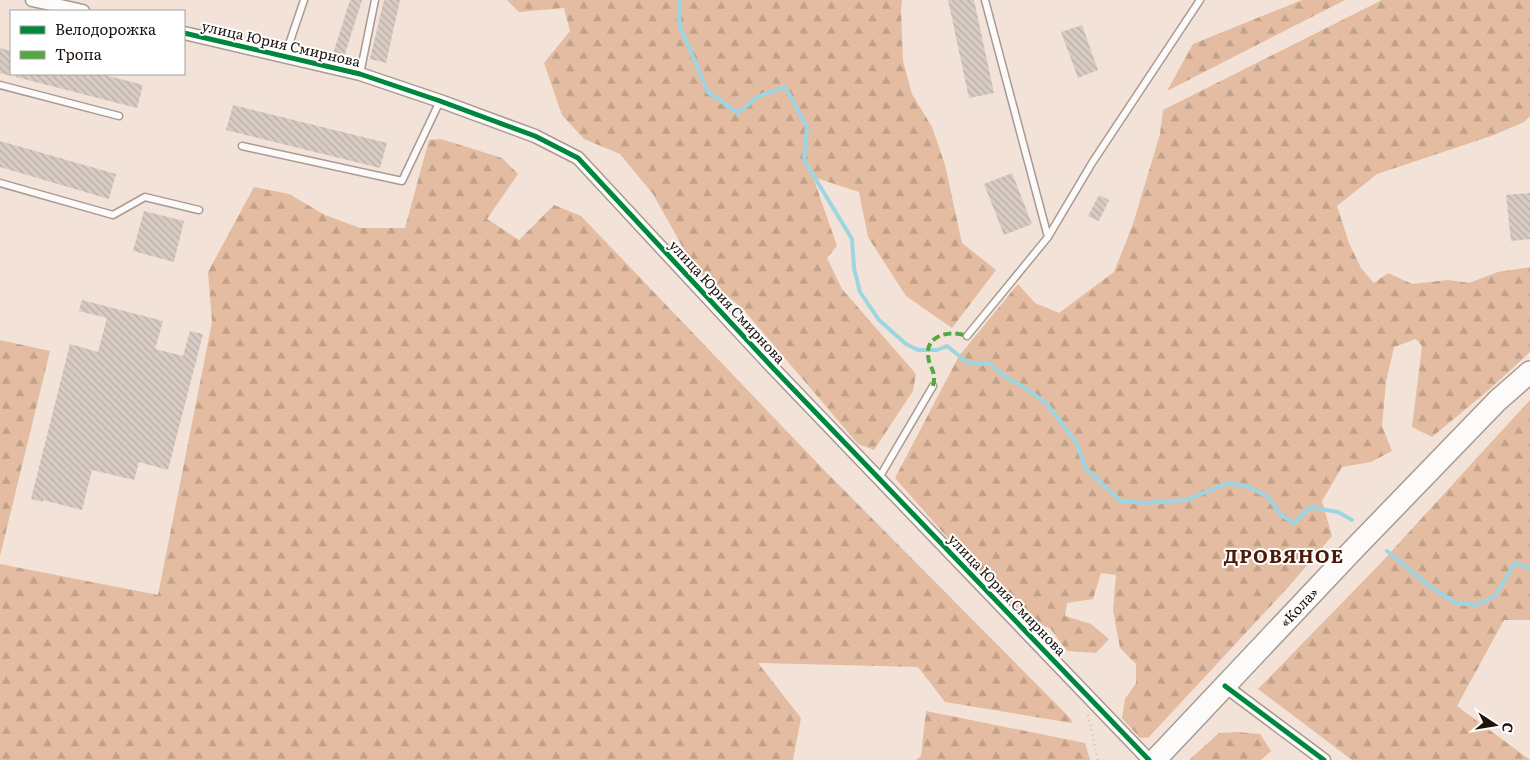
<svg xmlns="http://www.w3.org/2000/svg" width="1530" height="760" viewBox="0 0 1530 760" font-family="Literata,serif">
<defs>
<pattern id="forest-firs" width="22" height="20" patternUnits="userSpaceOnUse" patternTransform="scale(1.25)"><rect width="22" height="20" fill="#e4bca1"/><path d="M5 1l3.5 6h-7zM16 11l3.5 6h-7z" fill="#c3a189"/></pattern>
<pattern id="building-back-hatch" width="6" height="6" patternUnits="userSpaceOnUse" patternTransform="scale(1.25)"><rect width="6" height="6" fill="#d7cbc3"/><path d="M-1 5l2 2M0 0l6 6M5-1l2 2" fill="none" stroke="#b8ada6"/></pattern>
</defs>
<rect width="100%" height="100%" fill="#f2e2d8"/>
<g fill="url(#forest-firs)">
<path d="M507,0H902L901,11L903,61L912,94L932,127L945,165L962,243L996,270L952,328L906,296L868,237L859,192L813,177L837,246L827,258L842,289L916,374L913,391L874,450L858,444L743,309L695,269L653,194L620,154L584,139L562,115L544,63L570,31L564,8L519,12Z"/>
<path d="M1302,0H1345L1167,91L1193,44Z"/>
<path d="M1382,0H1530V116L1524,122L1494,135L1377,174L1337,206L1349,243L1361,268L1374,283L1388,273L1412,284L1448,280L1469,283L1498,272L1530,267V352L1491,388L1432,437L1412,427L1422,346L1416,339L1394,347L1386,382L1382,426L1392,451L1371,462L1342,467L1322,501L1332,536L1291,584L1149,737L1140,738L1122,718L1125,699L1136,683V664L1120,648L1113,610L1116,575L1101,573L1093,599L1067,603L1065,616L1091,624L1109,639L1096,653L1067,651L1050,628L1034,623L1000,597L895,478L959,356L1018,284L1035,303L1059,313L1114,272L1133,224L1160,134L1163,110Z"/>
<path d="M441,139L502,158L518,174L487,219L519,240L554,205L581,216L823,469L1071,719L1072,723L945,702L918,667L758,663L801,718L793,760H0V564L158,595L212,322L208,272L254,187L289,194L325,215L360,228H405L429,140Z"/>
<path d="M0,340L50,351L0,556Z"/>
<path d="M1530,400V620H1504L1457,706L1530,760H1352L1258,689L1378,566Z"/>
<path d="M926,711L1085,743L1090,760H916L921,756Z"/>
<path d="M1237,732L1260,734L1271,751L1261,760H1189L1219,733Z"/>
</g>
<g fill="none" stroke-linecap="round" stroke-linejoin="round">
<g stroke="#9ed5e3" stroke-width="4">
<path d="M680,0L679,24L708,92L738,113L757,97L785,87L807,127L804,160L852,239L854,268L860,292L879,320L906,344L918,350H937L947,346L968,363L990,364L1007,378L1024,387L1047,404L1076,442L1086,469L1121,501L1147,503L1186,500L1228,483L1247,486L1268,497L1281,515L1294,523L1310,507L1338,512L1352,520"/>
<path d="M1387,551L1429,586L1456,603L1476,605L1495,596L1515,563L1530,569"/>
</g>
</g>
<g fill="url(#building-back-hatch)">
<path d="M350,0H362L344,57L333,54Z"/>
<path d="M384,0H400L386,63L370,59Z"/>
<path d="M948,0H974L994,93L969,98Z"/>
<path d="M1082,25L1098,70L1078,78L1061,32Z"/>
<path d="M0,48L11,51V76L0,73Z"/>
<path d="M17,74H101L143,85L137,108L16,77Z"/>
<path d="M233,105L387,143L380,168L226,130Z"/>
<path d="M0,141L116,174L109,199L0,167Z"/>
<path d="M1012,173L1032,224L1004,235L984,184Z"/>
<path d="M1530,193V239L1511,241L1506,195Z"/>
<path d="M1099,195L1109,200L1099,221L1088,216Z"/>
<path d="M144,211L184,221L174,262L133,251Z"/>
<path d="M82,300L163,321L155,349L183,356L190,331L203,334L168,470L139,462L134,480L92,470L82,510L43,500V502L31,499L70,344L98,352L107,318L79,311Z"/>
</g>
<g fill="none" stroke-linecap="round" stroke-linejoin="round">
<defs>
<g id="service">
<path d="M985,0L1048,237"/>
<path d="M285,56L304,0"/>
<path d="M360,74L375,0"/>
<path d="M0,85L119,116"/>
<path d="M242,146L402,181L440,101"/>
<path d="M0,183L113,215L145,197L199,210"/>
<path d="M967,336L1048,237L1092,163L1200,0"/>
<path d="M879,478L933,386"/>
</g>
<g id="minor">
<path d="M32,0L83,11"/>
<path d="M184,33L360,74L440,101L535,136L578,158L773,368L1149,760"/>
<path d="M1225,686L1324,760"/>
</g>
<g id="trunk">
<path id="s1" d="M1155,760L1352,551L1497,401L1530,372"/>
</g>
</defs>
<use href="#service" stroke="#a79b93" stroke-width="9"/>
<use href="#minor" stroke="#a79b93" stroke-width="15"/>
<use href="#trunk" stroke="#a79b93" stroke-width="24"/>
<path stroke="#cbc6c2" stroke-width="2.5" stroke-dasharray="1 4" stroke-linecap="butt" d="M1088,715L1098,760"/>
<use href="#service" stroke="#fdfbf9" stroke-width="6"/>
<use href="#minor" stroke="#fdfbf9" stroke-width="12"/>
<use href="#trunk" stroke="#fdfbf9" stroke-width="21"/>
<path stroke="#52a841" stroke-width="4" stroke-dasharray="8 4" stroke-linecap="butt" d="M933,386C937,370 929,369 928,355C926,334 952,330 967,336"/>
<defs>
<g id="cycleway">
<path d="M184,33L360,74L440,101L535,136L578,158L773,368L1149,760"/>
<path d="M1225,686L1324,760"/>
</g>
</defs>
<use href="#cycleway" stroke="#fff" stroke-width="8"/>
<use href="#cycleway" stroke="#00873e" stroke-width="5"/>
</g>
<g text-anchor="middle" stroke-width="4" stroke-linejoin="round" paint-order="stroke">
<g font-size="14" fill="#1d140d" stroke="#fff">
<text transform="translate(281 44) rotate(13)" y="5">улица Юрия Смирнова</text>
<text transform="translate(727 302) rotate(47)" y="5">улица Юрия Смирнова</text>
<text transform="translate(1007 595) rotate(46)" y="5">улица Юрия Смирнова</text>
<text dy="5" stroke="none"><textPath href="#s1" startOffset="210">«Кола»</textPath></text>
</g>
<g font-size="19" font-weight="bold" letter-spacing="1" fill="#4b1a08" stroke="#fff">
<text x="1284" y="563">ДРОВЯНОЕ</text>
</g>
</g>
<rect x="10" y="10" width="175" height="65" fill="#ffffff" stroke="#a5a19e"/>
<rect x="20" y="26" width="25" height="8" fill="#00873e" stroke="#a5a19e"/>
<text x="55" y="35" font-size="15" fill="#1d140d">Велодорожка</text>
<rect x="20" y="51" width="25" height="8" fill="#52a841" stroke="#a5a19e"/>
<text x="55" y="60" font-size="15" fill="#1d140d">Тропа</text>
<g transform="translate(1495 725) rotate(102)" stroke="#ffffff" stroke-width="4" paint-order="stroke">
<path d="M0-4L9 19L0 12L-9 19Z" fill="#1d140d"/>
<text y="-8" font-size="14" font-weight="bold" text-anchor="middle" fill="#1d140d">С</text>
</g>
</svg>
